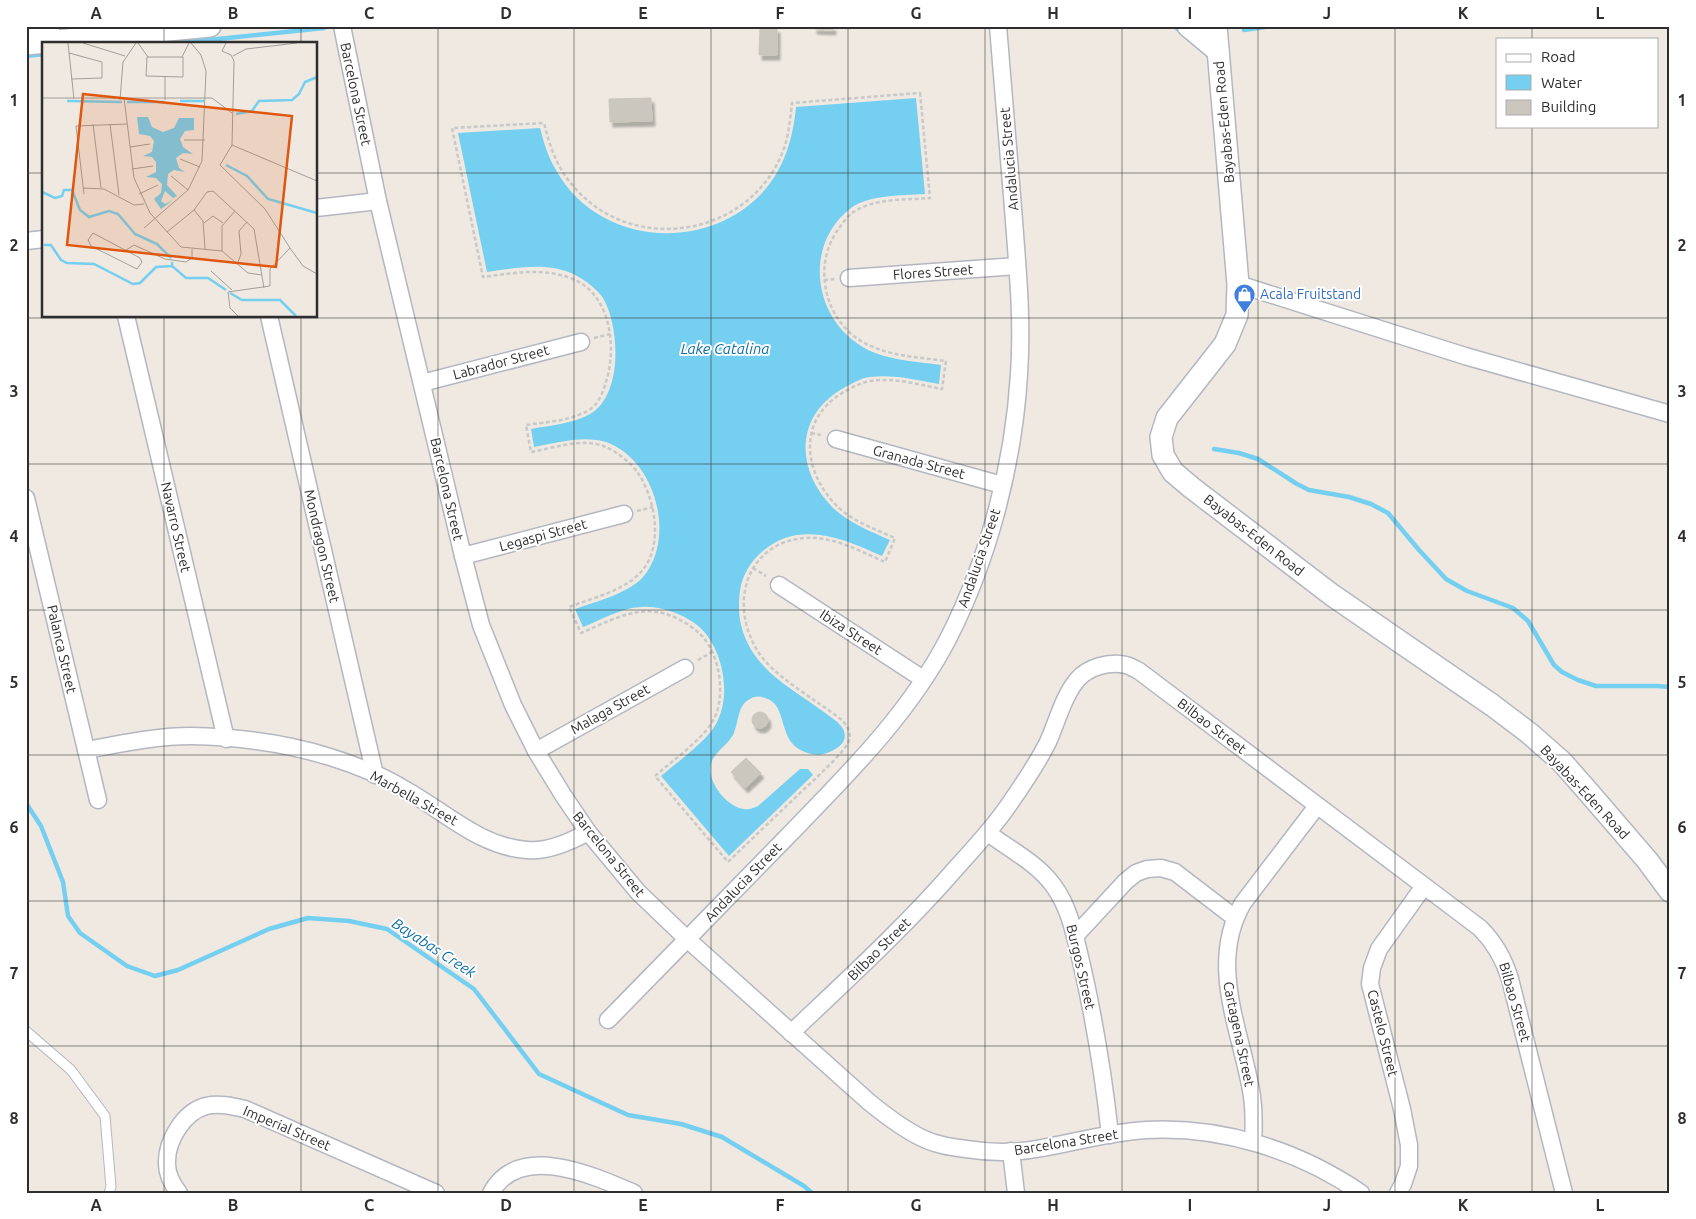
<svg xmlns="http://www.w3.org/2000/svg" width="1696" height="1219" viewBox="0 0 1696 1219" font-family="Ubuntu,sans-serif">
<defs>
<filter id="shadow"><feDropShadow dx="3" dy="5" stdDeviation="1" flood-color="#0004"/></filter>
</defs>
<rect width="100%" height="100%" fill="#efe9e1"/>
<path fill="#75cff0" d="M916,98L925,194C902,196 870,194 851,208C806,242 812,309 854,341C877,360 913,361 941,365L939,384C917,380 893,374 870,377C861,378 851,384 842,389C794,417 796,471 833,508C849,523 870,531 890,540L882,556C852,543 819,527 785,538C769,544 754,556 746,572C740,583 739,595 739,608C739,624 745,641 754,654C771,679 800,694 824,712C829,716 836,720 841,726C844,729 846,735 844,740C842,746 833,751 827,753C818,756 813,755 805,752C776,742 789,704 765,698C760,696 755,696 750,699C737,705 739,723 733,735C730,740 725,745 721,749C716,754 712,758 711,765C707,782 727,807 744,809C749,810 753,808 758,806L800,769H808L813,775L729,856L661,776C676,763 707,741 716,724C731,697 724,657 706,634C693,617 662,605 641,607C621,608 601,620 583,627L575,609C595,602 629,593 643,577C677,537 655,459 606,442C583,435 557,443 534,447L531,429C551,425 573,424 590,414C623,395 620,327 603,298C597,289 586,281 577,276C549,261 517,268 487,272L458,133L540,128C544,143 548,157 556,170C597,245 705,254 762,193C784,169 793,139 796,107Z"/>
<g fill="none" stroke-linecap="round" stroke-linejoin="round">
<g stroke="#75cff0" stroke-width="4.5">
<path d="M1174,26L1183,33"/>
<path d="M1244,30L1272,26"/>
<path d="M170,44L324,28"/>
<path d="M26,56L44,54"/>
<path d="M1214,449L1239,453L1258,459L1297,484L1309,490L1349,497L1371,504L1388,513L1419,550L1446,579L1467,591L1513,608L1528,621L1554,665L1562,672L1578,680L1596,686H1657L1670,687"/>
<path d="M26,803L41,826L63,882L68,916L80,933L127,966L155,976L178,970L269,929L308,918L349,921L387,929L474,989L539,1074L628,1115L681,1124L722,1137L804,1186L812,1193"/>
</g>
</g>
<g fill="#cbc7bf" stroke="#cbc5ba" filter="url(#shadow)">
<path d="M814,26H833V30L814,29Z"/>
<path d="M760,27L777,28V55H759Z"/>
<path d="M651,98L652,121L610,122L609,99Z"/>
<circle cx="760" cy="720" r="8"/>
<path d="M746,758L761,773L745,788L731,772Z"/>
</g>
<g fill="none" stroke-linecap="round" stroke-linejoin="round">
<defs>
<path id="service" d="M26,1031L71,1070L105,1116L111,1187L109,1193"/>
<g id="minor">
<path d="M342,26L378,201L463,556L481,625L513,705L536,751L563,795L588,832L638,892L687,939L869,1102C885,1115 903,1129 922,1138C936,1145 951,1147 966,1149C991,1153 1017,1153 1042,1148C1076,1142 1111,1132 1146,1130C1222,1126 1298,1150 1361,1193"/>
<path d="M316,208L378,201"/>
<path d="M26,241L44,239"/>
<path d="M849,278L1017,266"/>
<path d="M1238,284L1465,356L1670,414"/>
<path d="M126,316L226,739"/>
<path d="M269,316L375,775"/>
<path d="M422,383L581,342"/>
<path d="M836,439L1002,485"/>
<path d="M26,498L98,800"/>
<path d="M463,556L624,514"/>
<path d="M779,585L923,679"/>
<path d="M86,750C120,744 156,736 191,736C237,737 286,743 330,757C356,765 383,776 406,790C445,812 481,847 527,850C548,852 570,842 588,832"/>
<path d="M536,751L685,668"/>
<path d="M988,833C1009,849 1037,863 1053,885C1071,909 1076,941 1083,970C1095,1024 1104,1079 1110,1135"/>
<path d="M1075,936L1126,881L1136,873L1147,869L1161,868L1175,872L1235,918"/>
<path d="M608,1020C667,960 725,900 784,840C844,778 909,715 949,637C989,558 1014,462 1019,374C1023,318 1017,263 1013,208C1008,148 1003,87 998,26"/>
<path d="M791,1033C848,979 906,926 957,867C975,847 993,828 1008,806C1022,786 1037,764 1048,742C1057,722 1063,697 1077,680C1088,667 1109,661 1126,665C1130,666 1135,669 1139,671L1480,928C1495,943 1504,959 1510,979L1564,1193"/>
<path d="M1253,1141C1254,1126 1254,1111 1252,1096C1242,1032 1207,965 1243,903L1317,806"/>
<path d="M1011,1151L1016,1193"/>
<path d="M179,1193C172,1184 167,1175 167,1164C166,1142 183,1112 206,1106C219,1103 232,1106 245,1109L436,1193"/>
<path d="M491,1193C519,1141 594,1176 634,1193"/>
<path d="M1398,1193L1403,1184L1409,1166V1145L1402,1109L1370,984L1372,968L1379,949L1424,886"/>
</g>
<g id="tertiary">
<path d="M1188,26L1218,51"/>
<path d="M1216,26L1238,284L1237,315L1225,344L1167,418L1161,437L1163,455L1173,472L1192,488L1332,595L1492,705L1529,733L1562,762L1584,787L1647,860L1670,891"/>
<path d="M26,28L49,26"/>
<path d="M26,44L210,26"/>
</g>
</defs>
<use href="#service" stroke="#b4b7c1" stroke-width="11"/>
<use href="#minor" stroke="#b4b7c1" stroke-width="19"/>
<use href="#tertiary" stroke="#b4b7c1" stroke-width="24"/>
<g stroke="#c9c9c9" stroke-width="2.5" stroke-dasharray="4 2.5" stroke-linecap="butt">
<path d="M920,93L930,198C906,200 876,198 855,211C848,215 842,224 837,231C814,265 823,315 858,339C883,356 917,357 946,361L942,389C920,385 894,377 870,381C860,383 851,388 842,393C798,420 803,470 835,504C851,521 875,529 895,538L885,562C864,553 840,540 817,538C751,534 726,598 757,650C772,676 818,701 842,720C847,726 852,733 849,741C845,751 823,771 815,779C786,806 757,834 728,862L655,776C671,762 699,742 711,724C727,701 721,655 701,635C690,624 672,614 657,612C631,608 605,623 581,633L569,607C592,598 620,592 638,575C665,550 656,500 638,473C631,463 617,452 606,447C583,437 554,448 531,452L526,425C546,422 571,421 589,410C599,404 603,392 606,382C617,347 611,295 573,279C543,267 514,273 483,277L452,128L544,123C550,147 557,168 574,187C633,256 750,237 783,151C789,136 790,119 792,103Z"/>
<path d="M824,280L835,279"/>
<path d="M594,338L610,334"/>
<path d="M811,433L821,435"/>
<path d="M637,511L653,507"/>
<path d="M753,568L766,576"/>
<path d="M698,660L712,652"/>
</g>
<use href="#service" stroke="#fff" stroke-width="9"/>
<use href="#minor" stroke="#fff" stroke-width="16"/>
<use href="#tertiary" stroke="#fff" stroke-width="21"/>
</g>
<path fill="none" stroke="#2e2e2e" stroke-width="1" stroke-opacity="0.55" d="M164,26V44M301,26V44M438,26V1193M574,26V1193M711,26V1193M848,26V1193M985,26V1193M1122,26V1193M1258,26V1193M1395,26V1193M1532,26V39M1532,126V1193M26,173H44M316,173H1670M164,316V1193M301,316V1193M26,318H1670M26,464H1670M26,610H1670M26,755H1670M26,901H1670M26,1046H1670"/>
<defs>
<symbol id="shop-pin" viewBox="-11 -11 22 30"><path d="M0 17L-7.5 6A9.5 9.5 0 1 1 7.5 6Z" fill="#3f7fe0" stroke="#fff"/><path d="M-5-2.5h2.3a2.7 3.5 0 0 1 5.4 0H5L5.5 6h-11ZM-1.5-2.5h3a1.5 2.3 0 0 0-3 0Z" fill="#fff"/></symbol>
</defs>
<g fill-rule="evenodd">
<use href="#shop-pin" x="1232" y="282" width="25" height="34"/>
</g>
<g text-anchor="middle" stroke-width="4" stroke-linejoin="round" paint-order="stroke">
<g font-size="14" fill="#2e2e2e" stroke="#fff">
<text transform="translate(356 94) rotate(78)" y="5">Barcelona Street</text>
<text transform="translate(1224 122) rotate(-95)" y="5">Bayabas-Eden Road</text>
<text transform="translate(1009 159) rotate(-95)" y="5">Andalucia Street</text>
<text transform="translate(933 272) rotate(-4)" y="5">Flores Street</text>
<text transform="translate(501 362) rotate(-15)" y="5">Labrador Street</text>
<text transform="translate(919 462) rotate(15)" y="5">Granada Street</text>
<text transform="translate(447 489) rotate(77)" y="5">Barcelona Street</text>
<text transform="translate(176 527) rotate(77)" y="5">Navarro Street</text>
<text transform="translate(543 535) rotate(-15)" y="5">Legaspi Street</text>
<text transform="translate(1254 535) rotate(38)" y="5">Bayabas-Eden Road</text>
<text transform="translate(322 546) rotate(77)" y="5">Mondragon Street</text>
<text transform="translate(979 558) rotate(-71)" y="5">Andalucia Street</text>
<text transform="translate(851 632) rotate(33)" y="5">Ibiza Street</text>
<text transform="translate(62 649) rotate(77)" y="5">Palanca Street</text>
<text transform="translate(610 709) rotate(-29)" y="5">Malaga Street</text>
<text transform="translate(1212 726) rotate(37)" y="5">Bilbao Street</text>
<text transform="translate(1585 792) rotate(47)" y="5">Bayabas-Eden Road</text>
<text transform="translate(414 798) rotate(29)" y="5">Marbella Street</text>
<text transform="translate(609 854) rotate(51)" y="5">Barcelona Street</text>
<text transform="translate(743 882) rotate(-46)" y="5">Andalucia Street</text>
<text transform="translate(879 949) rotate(-45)" y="5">Bilbao Street</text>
<text transform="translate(1081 967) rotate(77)" y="5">Burgos Street</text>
<text transform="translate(1515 1002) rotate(74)" y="5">Bilbao Street</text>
<text transform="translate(1383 1033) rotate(76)" y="5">Castelo Street</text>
<text transform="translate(1239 1034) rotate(78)" y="5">Cartagena Street</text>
<text transform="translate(287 1128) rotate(23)" y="5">Imperial Street</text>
<text transform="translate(1066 1142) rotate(-9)" y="5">Barcelona Street</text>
</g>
<g font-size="14" fill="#366cbe" stroke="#fff" text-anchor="start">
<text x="1260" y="299">Acala Fruitstand</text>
</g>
<g font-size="15" font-style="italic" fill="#0d6fa3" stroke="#fff">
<text x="725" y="354">Lake Catalina</text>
<text transform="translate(434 948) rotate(33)" y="5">Bayabas Creek</text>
</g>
</g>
<g transform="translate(42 42)">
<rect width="275" height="275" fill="#efe9e1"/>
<path d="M95,75H106L110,85L121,90L132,86L137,76H152V88L143,89L138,97L141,105L151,112L141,111L134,116L137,126L143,130L132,128L126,132L125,143L135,154L131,156L123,149L119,159L123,162L131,158L119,167L112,157L119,151L120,142L114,136L104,135L114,130V120L110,115L101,114L110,110L112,99L108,94L97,92Z" fill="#75cff0"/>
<path fill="none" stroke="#75cff0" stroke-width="2.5" d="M25,59L80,60M138,59H162M85,60H123M194,72L210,69L217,59L250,58L257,52L263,40L275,35M184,123L205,134L226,157L275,171M0,150L13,156L20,154L22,148H30L38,168L47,175L67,169L76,172L93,192L115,202L129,216M2,203H9L19,218L25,221L52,222L91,242L98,241L114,225L130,224M130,220V224L144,236H166L184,248M188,251L200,258H238L254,274"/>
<path fill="none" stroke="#a29e99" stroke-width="1" d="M26,1L32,57M41,1L83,14M96,1L106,15M184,1L180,9L189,13L192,19L190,103L178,123L223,167L248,206M27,11L60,20V36L29,37M191,14L204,7L255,1M140,15L147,1M141,15V35L104,34L105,15ZM123,35V58M0,56H170L190,71M82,56L92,136L108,171L139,205L180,209L206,231L220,233M78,58L81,20L94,1M51,82L59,146M68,82L77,153M142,98H163M190,103L275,139M88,105L108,102M138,117L158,125M90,127L111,124M129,134L146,148M41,146L62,147L92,163L102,162M42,152L34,84L85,82M97,152L116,143M152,168L161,179L163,207M162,181L171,174L181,181M102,186L146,148L160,119L164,29L159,13L149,1M125,190L152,168L165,150L171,149L212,187L222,246M51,191L98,216L100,220L95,227L49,204L46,198ZM84,208L92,203L123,217L144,220L150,216V207M180,209V184L193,169M196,220L199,212L197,189L205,180M169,229L190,248M196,274L188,266L186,250L228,244V227L248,206L261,224L275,232"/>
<path fill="#df570e" fill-opacity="0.15" stroke="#df570e" stroke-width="2.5" d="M41,52L250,74L234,225L25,203Z"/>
<rect width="275" height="275" fill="none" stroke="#2e2e2e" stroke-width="2.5"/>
</g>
<rect width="1696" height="1219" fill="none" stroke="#ffffff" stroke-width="55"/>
<rect x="1496" y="38" width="162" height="90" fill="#ffffff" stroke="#ababab"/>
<rect x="1506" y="54" width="25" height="8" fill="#ffffff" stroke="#ababab"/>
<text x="1541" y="62" font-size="15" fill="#2e2e2e">Road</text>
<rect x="1506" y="75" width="25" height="15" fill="#75cff0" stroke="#ababab"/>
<text x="1541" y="88" font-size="15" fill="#2e2e2e">Water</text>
<rect x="1506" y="100" width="25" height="15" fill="#cbc7bf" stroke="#ababab"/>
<text x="1541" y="112" font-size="15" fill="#2e2e2e">Building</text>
<rect x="28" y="28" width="1640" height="1164" fill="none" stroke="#2e2e2e" stroke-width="2"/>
<g font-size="16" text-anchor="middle" font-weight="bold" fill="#2e2e2e">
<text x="96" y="19">A</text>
<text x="233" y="19">B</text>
<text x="369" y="19">C</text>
<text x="506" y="19">D</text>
<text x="643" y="19">E</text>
<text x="780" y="19">F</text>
<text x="916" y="19">G</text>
<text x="1053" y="19">H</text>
<text x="1190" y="19">I</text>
<text x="1327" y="19">J</text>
<text x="1463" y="19">K</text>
<text x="1600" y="19">L</text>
<text x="14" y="106">1</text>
<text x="1682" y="106">1</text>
<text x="14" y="251">2</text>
<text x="1682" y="251">2</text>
<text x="14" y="397">3</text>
<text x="1682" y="397">3</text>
<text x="14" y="542">4</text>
<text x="1682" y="542">4</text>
<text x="14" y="688">5</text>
<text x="1682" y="688">5</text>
<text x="14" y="833">6</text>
<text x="1682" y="833">6</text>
<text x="14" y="979">7</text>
<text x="1682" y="979">7</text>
<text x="14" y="1124">8</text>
<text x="1682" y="1124">8</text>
<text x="96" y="1211">A</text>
<text x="233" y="1211">B</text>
<text x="369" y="1211">C</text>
<text x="506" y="1211">D</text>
<text x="643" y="1211">E</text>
<text x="780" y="1211">F</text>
<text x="916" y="1211">G</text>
<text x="1053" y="1211">H</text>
<text x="1190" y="1211">I</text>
<text x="1327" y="1211">J</text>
<text x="1463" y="1211">K</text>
<text x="1600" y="1211">L</text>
</g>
</svg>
